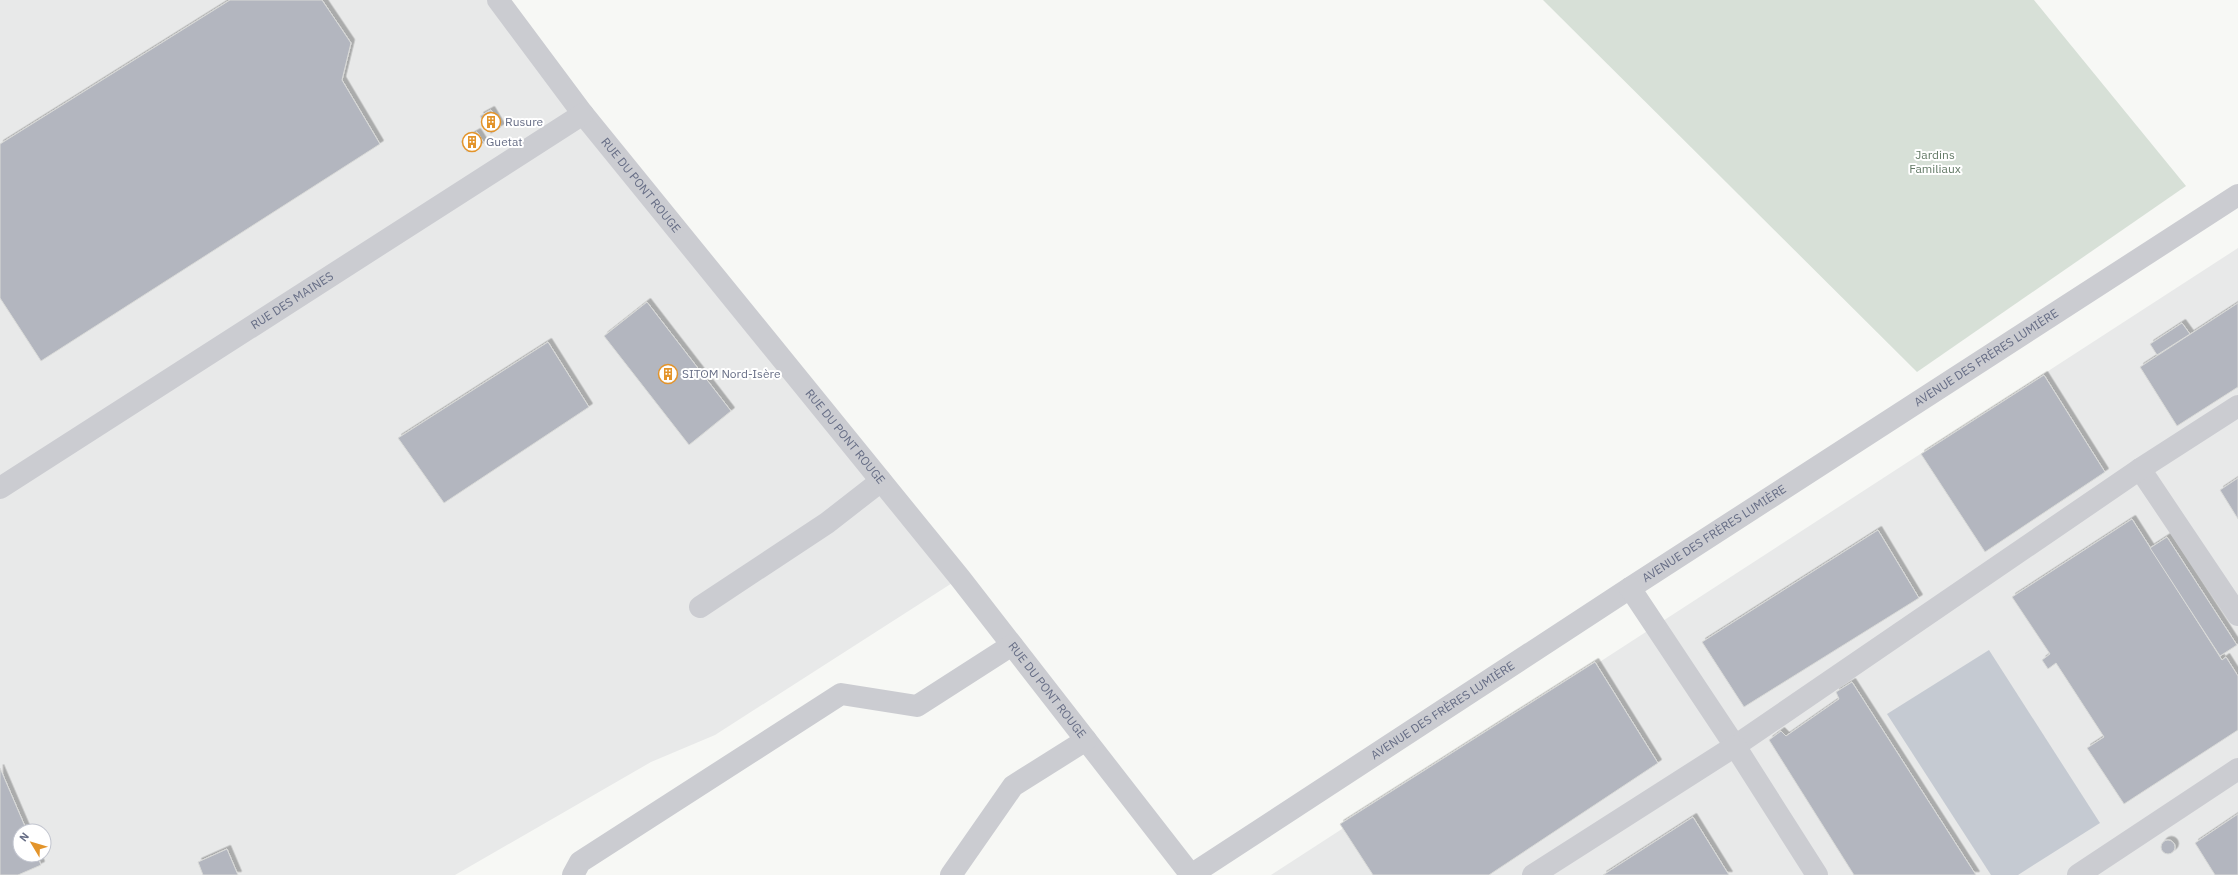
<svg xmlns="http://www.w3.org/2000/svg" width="2238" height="875" viewBox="0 0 2238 875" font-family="'IBM Plex Sans',sans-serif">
<defs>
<filter id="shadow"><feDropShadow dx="3.5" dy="-3.5" stdDeviation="0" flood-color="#0004"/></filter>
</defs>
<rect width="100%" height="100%" fill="#f7f8f5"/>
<g fill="#e8e9e9" fill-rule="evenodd">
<path d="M0,0H498L960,578L715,735L651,762L455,875H0ZM20,831H44V855H20Z"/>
<path d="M2238,248V875H1271Z"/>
</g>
<path fill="#d7e0d7" d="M1543,0H2034L2186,186L1917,372Z"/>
<path fill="#c5cad2" d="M1989,650L2100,823L2018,875H1991L1887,714Z"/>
<g fill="#b3b6bf" stroke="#d9dad8" filter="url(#shadow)">
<path d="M230,0H322L351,43L342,80L380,144L41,361L0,298V144Z"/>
<path d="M491,110L501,127L491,134L480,116Z"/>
<path d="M477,132L484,143L467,152L461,141Z"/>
<path d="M647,302L731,411L689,445L604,336Z"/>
<path d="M2238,303V387L2177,426L2140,367Z"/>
<path d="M2182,323L2190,334L2157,355L2150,344Z"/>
<path d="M548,342L589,407L444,503L398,438Z"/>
<path d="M2044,375L2105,472L1985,552L1921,454Z"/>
<path d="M2238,478V519L2220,490Z"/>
<path d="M2132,519L2222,660L2226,657L2238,676V730L2124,804L2087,748L2104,737L2056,663L2048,669L2042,660L2050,654L2012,597Z"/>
<path d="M1878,530L1919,598L1744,707L1702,642Z"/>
<path d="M2167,537L2237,645L2220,656L2150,548Z"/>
<path d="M1595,662L1658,763L1489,875H1373L1340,824Z"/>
<path d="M1852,682L1976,875H1854L1769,740L1781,731L1786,736L1839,699L1836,692Z"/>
<path d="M0,768L27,831H20V855H37L41,865L18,875H0Z"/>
<path d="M2238,814V875H2215L2195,843Z"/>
<path d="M1693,817L1729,875H1603Z"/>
<circle cx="2168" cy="847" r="7"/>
<path d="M227,849L238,875H203L198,862Z"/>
</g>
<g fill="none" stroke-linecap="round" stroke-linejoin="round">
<g stroke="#cbccd1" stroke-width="22">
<path id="s1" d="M498,0L583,114L960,578L1191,875L1630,588L2238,195"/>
<path d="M2140,469L2238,615"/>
<path id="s2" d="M0,488L583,114"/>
<path d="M1630,588L1735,746L2140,469L2238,406"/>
<path d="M700,607L827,523L881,481"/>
<path d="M573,875L580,862L841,694L917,706L1012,645"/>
<path d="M951,875L1013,786L1086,740"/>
<path d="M1533,875L1735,746L1817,875"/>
<path d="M2078,875L2238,769"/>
</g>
</g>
<defs>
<symbol id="building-ring" viewBox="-11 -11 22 22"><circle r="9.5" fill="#fff" stroke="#e3942a" stroke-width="1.5"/><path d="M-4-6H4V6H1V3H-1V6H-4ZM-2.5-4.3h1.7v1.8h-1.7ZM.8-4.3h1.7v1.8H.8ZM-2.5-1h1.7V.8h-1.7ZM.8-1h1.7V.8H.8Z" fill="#e3942a"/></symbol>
</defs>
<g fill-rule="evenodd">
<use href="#building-ring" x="480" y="111" width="22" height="22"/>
<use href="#building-ring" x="461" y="131" width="22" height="22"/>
<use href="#building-ring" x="657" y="363" width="22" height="22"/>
</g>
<g text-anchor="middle" stroke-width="4" stroke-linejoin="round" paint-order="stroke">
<g font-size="12" fill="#676e86" stroke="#fff" text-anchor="start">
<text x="505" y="126">Rusure</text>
<text x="486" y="146">Guetat</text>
<text x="682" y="378">SITOM Nord-Isère</text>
</g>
<g font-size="12" fill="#627965" stroke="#fff">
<text x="1935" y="159">Jardins<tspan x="1935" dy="14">Familiaux</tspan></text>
</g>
<g font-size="12" fill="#676e86" stroke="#fff">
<text dy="4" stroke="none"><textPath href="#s1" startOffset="234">RUE DU PONT ROUGE</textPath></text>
<text dy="4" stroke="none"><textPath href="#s2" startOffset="347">RUE DES MAINES</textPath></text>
<text dy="4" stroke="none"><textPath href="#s1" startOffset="2065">AVENUE DES FRÈRES LUMIÈRE</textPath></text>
<text dy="4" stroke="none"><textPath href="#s1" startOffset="558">RUE DU PONT ROUGE</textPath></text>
<text dy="4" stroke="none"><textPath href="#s1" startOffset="1741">AVENUE DES FRÈRES LUMIÈRE</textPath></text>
<text dy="4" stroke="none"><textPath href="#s1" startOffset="882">RUE DU PONT ROUGE</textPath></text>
<text dy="4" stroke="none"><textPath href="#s1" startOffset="1417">AVENUE DES FRÈRES LUMIÈRE</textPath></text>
</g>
</g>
<g transform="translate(32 843) rotate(308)"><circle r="19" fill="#ffffff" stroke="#c2c5cf"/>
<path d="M0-3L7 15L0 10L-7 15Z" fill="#e3942a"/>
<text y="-6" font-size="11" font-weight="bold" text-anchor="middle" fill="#676e86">N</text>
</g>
</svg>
